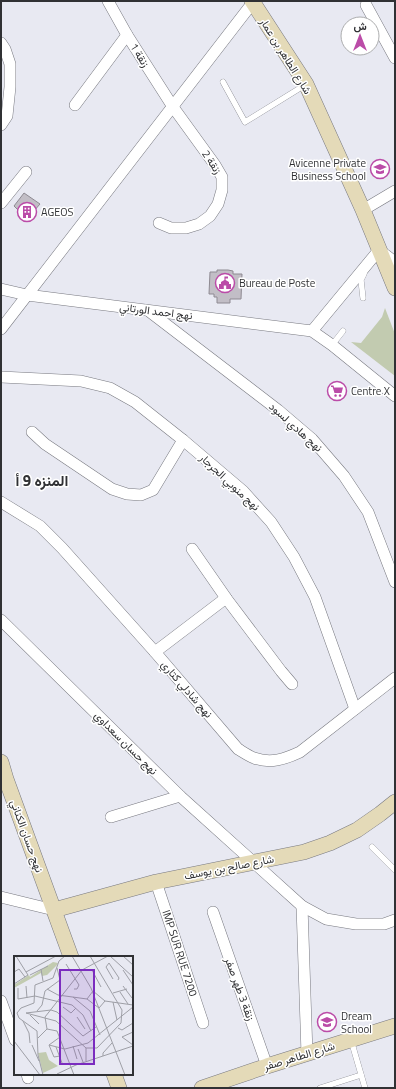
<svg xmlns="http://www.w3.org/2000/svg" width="396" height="1089" viewBox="0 0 396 1089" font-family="'Titillium Web',Vazirmatn,sans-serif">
<rect width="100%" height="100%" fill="#e8e9f2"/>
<path fill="#c2cbb0" d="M385,308L395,334V376L351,342L361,343L382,317Z"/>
<g fill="#c2bec6" stroke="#8e8a92">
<path d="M24,193L40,204L27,219L14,206Z"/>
<path d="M217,270H228L233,271V274H242L241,299H230V303H217V297H214V294H209L210,272H217Z"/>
</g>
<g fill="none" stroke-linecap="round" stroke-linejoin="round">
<defs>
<g id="lane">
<path d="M223,82L245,122L305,85"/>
<path d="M363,298L361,280L364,274"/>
<path d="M332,345L343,331"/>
<path d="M372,847L395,870"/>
<path d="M351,1040L365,1088"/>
<path d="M320,1088L361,1075"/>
</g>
<g id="street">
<path d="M108,1L127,35L173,107L215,165L222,177V190L218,204L210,216L199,224L186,228H171L159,223"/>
<path d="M366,5L395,58"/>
<path d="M1,43L5,49L10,64V87L7,116L1,125"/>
<path d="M75,105L127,35"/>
<path d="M1,203L26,172"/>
<path d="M363,210L395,191"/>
<path d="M1,289L27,295L312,331L332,345L395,396"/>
<path d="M150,312L278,410L312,439L344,476L368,512L395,582"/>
<path d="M1,329L254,1"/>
<path d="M312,331L379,250L395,262"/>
<path d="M1,377L81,381L110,388L135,402L183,440L243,491L271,522L294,557L315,597L355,709"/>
<path d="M32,432L45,444L112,489L127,494L141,495L153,490L183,440"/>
<path d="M1,502L40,526L62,548L155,652L238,749C243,752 249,756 254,758C271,764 285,759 300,752L395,678"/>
<path d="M192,549L226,598L281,671L292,684"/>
<path d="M1,620L180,796L302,906L326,919L356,924H384L395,920"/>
<path d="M155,652L226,598"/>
<path d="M111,817L180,796"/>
<path d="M156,882L203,1023"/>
<path d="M1,897L54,910"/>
<path d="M302,906L307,1054"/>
<path d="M213,912L267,1066"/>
<path d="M1,1001L15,1040"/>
<path d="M27,1074L28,1078"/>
</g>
<g id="secondary">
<path d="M252,1L306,84L363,210L395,288"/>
<path d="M1,762L6,779L71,957"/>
<path d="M54,910L156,882L304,852L330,843L357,830L380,814L395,802"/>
<path d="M114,1074L119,1088"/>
<path d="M202,1088L267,1066L395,1026"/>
</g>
</defs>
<use href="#lane" stroke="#787980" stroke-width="6"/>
<use href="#street" stroke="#787980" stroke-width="12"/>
<use href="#secondary" stroke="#787980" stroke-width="16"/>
<use href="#lane" stroke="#fff" stroke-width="5.5"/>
<use href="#street" stroke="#fff" stroke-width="11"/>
<use href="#secondary" stroke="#e4dab8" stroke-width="15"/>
</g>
<defs>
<symbol id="school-ring" viewBox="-11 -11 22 22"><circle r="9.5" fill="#fff" stroke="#bb4ca8" stroke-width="1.5"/><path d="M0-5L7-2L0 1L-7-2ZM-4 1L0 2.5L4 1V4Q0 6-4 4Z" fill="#bb4ca8"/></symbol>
<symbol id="building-ring" viewBox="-11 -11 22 22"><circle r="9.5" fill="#fff" stroke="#bb4ca8" stroke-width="1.5"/><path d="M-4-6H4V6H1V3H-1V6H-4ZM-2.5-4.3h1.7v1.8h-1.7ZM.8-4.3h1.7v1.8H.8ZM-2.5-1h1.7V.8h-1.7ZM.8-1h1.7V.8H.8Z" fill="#bb4ca8"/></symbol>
<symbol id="civic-ring" viewBox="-11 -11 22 22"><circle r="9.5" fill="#fff" stroke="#bb4ca8" stroke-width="1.5"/><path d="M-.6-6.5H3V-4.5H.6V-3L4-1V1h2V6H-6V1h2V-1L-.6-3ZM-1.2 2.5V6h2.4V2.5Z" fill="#bb4ca8"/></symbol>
<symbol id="supermarket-ring" viewBox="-11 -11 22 22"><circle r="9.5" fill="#fff" stroke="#bb4ca8" stroke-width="1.5"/><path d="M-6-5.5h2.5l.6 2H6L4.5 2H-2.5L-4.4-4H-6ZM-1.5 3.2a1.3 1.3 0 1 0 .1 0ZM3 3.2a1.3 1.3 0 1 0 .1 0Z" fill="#bb4ca8"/></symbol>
</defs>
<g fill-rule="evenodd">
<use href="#school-ring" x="369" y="158" width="22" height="22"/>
<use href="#building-ring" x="16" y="201" width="22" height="22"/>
<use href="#civic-ring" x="214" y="272" width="22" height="22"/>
<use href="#supermarket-ring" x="326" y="380" width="22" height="22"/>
<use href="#school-ring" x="316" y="1011" width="22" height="22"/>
</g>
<g text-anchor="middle" stroke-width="3" stroke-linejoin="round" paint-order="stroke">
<g font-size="11" fill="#303134" stroke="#fff">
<text transform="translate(140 55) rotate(58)" y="4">زنقة 1</text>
<text transform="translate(286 56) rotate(58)" y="4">شارع الطاهر بن عمار</text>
<text transform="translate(212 162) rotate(56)" y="4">زنقة 2</text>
<text transform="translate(156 311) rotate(7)" y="4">نهج احمد الورتاني</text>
<text transform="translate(296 427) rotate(42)" y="4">نهج هادي لسود</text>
<text transform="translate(230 482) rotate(43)" y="4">نهج منوبي الجرجار</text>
<text transform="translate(187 689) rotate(49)" y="4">نهج شادلي كتاري</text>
<text transform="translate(126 743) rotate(45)" y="4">نهج حسان سعداوي</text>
<text transform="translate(27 836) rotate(70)" y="4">نهج حسان الكناني</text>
<text transform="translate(229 867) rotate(-11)" y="4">شارع صالح بن يوسف</text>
<text transform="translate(180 953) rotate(72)" y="4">IMP SUR RUE 7200</text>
<text transform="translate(240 989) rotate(70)" y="4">زنقة 3 طهر صفر</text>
<text transform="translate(299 1056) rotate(-17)" y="4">شارع الطاهر صفر</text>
</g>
<g font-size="11" fill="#303134" stroke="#fff" text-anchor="start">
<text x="366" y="167" text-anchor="end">Avicenne Private<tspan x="366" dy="13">Business School</tspan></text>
<text x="41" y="216">AGEOS</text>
<text x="239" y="287">Bureau de Poste</text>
<text x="351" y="395">Centre X</text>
<text x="341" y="1020">Dream<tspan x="341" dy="13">School</tspan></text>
</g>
<g font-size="15" font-weight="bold" fill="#303134" stroke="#fff">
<text x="42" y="486">المنزه 9 أ</text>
</g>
</g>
<g transform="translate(14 956)">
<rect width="119" height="119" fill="#e8e9f2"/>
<path d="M39,6L44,7L43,9L33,19L28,20L27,17L0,32V29L15,19L16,21ZM32,96L35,104L44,110L29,117L24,97Z" fill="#c2cbb0"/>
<path fill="none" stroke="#9e9fa6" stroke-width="1" d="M2,0L12,16M58,0L77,32L111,119M96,0L119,21M109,0L119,9M52,8L65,29L63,33H60M27,13L29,25M78,14L87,31M109,14L119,29M0,16L5,13L11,21M12,16L42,0M16,19L34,10M99,23L92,11L95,7L105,22L104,24M0,28L14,19L12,16M12,30L13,42M109,30L118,42M4,32V43L21,40L58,49L69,59L77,75M33,33L44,39L73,43M106,36L114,48M99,37L113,33M59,41L76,55L86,79M73,43L79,35L91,45L119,49M73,43L85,52L91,45M99,46L103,64M49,51L57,57L62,52M23,55L28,49L31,35L46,24L43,12M12,57L42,65L72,92H83L107,67L108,54L76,0M12,57L37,54L43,56L69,80L82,71M16,59L25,68M63,61L71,73M9,65L15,77L16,87M104,72L108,74L119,67M33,73L31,61L68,14L94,0M119,76L108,81L119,89M24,82L33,73L43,75L60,119M0,85L26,119M18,89L25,105M35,89L51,93L74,87L119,51M35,89L40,101L46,100M35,89L46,81M59,90L63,103M42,91L48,107M72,92V105M64,93L69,106M89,100V97L98,87M43,118L62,109L119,90M29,119L24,99L23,75L5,62L3,57L7,52L20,47L21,29L39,22L45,5L51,0"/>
<path fill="#7b2cbf" fill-opacity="0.15" stroke="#7b2cbf" stroke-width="2" d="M46,14H80V108H46Z"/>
<rect width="119" height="119" fill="none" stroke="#303134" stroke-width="2"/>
</g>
<rect width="396" height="1089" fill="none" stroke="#303134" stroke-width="4"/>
<g transform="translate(360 36)"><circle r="19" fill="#ffffff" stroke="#acadae"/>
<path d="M0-3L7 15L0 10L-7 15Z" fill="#bb4ca8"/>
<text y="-6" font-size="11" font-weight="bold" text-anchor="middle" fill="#303134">ش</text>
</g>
</svg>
